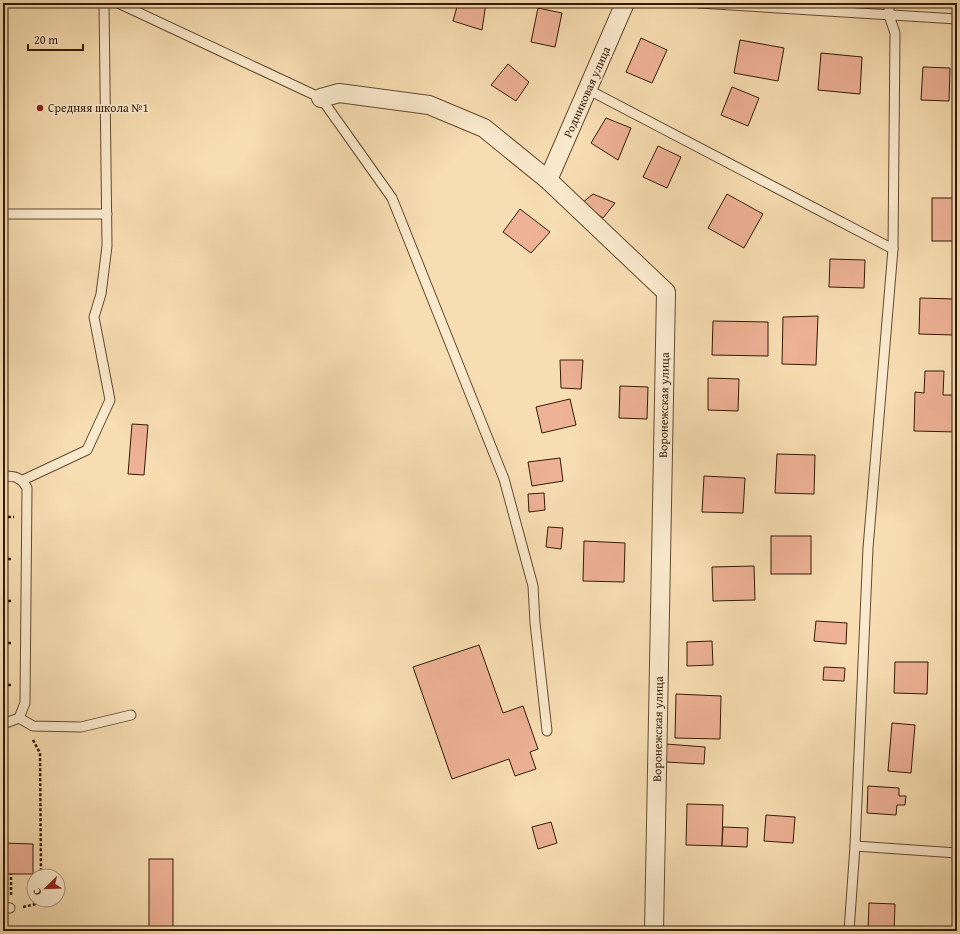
<svg xmlns="http://www.w3.org/2000/svg" width="960" height="934" viewBox="0 0 960 934" font-family="'Gentium Book Plus',serif">
<rect width="100%" height="100%" fill="#f7deb2"/>
<filter id="stains"><feTurbulence type="fractalNoise" baseFrequency=".005" numOctaves="4"/><feColorMatrix values="0 0 0 0 .2 0 0 0 0 .09 0 0 0 0 .02 0 0 0 .5 -.17"/></filter>
<radialGradient id="worn" r=".72"><stop offset=".6" stop-color="#630" stop-opacity="0"/><stop offset="1" stop-color="#630" stop-opacity=".3"/></radialGradient>
<g fill="#eeb296" stroke="#341906">
<path d="M458,3H486L482,30L453,21Z"/>
<path d="M538,8L562,13L555,47L531,42Z"/>
<path d="M641,38L667,50L652,83L626,72Z"/>
<path d="M740,40L784,48L778,81L734,73Z"/>
<path d="M821,53L862,57L860,94L818,90Z"/>
<path d="M508,64L529,82L516,101L491,85Z"/>
<path d="M923,67L950,68L949,101L921,100Z"/>
<path d="M732,87L759,98L748,126L721,115Z"/>
<path d="M606,118L631,128L618,160L591,143Z"/>
<path d="M658,146L681,157L667,188L643,177Z"/>
<path d="M593,194L615,203L603,218L582,203Z"/>
<path d="M727,194L763,214L744,248L708,228Z"/>
<rect x="932" y="198" width="25" height="43"/>
<path d="M520,209L550,232L531,253L503,232Z"/>
<path d="M830,259L865,260L864,288L829,287Z"/>
<path d="M920,298L955,299L954,335L919,334Z"/>
<path d="M818,316L816,365L782,364L783,317Z"/>
<path d="M713,321L768,322V356L712,355Z"/>
<path d="M560,360H583L581,389L561,388Z"/>
<path d="M925,371H944L943,395H957V432L914,431L915,392L924,393Z"/>
<path d="M708,378L739,379L738,411L708,410Z"/>
<path d="M620,386L648,387L647,419L619,418Z"/>
<path d="M570,399L576,425L542,433L536,407Z"/>
<path d="M132,424L148,425L144,475L128,474Z"/>
<path d="M777,454L815,455L814,494L775,493Z"/>
<path d="M560,458L563,481L532,486L528,462Z"/>
<path d="M704,476L745,478L743,513L702,512Z"/>
<path d="M544,493L545,510L529,512L528,494Z"/>
<path d="M548,527L563,528L561,549L546,547Z"/>
<rect x="771" y="536" width="40" height="38"/>
<path d="M584,541L625,543L624,582L583,581Z"/>
<path d="M754,566L755,600L713,601L712,567Z"/>
<path d="M816,621L847,623L846,644L814,641Z"/>
<path d="M712,641L713,665L687,666V642Z"/>
<path d="M479,645L503,713L523,706L538,749L530,752L536,769L515,776L509,759L452,779L413,667Z"/>
<path d="M895,662H928L927,694L894,693Z"/>
<path d="M824,667L845,668L844,681L823,680Z"/>
<path d="M676,694L721,696L720,739L675,738Z"/>
<path d="M892,723L915,725L911,773L888,771Z"/>
<path d="M666,744L705,747L704,764L665,762Z"/>
<path d="M868,786L899,788V796H906L905,805H897L896,815L867,813Z"/>
<path d="M687,804L723,805L722,846L686,845Z"/>
<path d="M766,815L795,817L793,843L764,841Z"/>
<path d="M551,822L557,843L538,849L532,827Z"/>
<path d="M723,827L748,828L747,847L722,846Z"/>
<path d="M3,843L33,844V874H3Z"/>
<rect x="149" y="859" width="24" height="72"/>
<path d="M869,903L895,904L894,931L868,930Z"/>
</g>
<g fill="none" stroke-linecap="round" stroke-linejoin="round">
<defs>
<g id="lane">
<path d="M118,3L321,98L392,198L504,479L533,586L535,623L547,731"/>
<path d="M699,3L957,19"/>
<path d="M587,89L893,249"/>
<path d="M3,214H107"/>
<path d="M3,476C15,476 21,477 27,488L25,703L19,718L3,724"/>
<path d="M23,480L87,450L110,400L94,317L101,294L107,246L104,3"/>
<path d="M19,718L33,726L81,727L131,715"/>
<path d="M855,846L957,853"/>
<path d="M3,907L10,908"/>
<path d="M849,931L855,846L868,548L893,249L895,33L889,15V3"/>
</g>
<g id="street">
<path d="M321,98L339,93L429,105L484,128L548,180L666,292L654,931"/>
<path d="M548,180L625,3"/>
</g>
</defs>
<use href="#lane" stroke="#654a31" stroke-width="11"/>
<use href="#street" stroke="#654a31" stroke-width="20"/>
<g stroke="#341906" stroke-width="2.5" stroke-dasharray="3 2" stroke-linecap="butt">
<path d="M3,517H14"/>
<path d="M3,559H12"/>
<path d="M3,601H12"/>
<path d="M3,643H12"/>
<path d="M3,685H12"/>
<path d="M33,740L40,753L41,876"/>
<path d="M11,895V874"/>
<path d="M23,907L36,904L37,900"/>
</g>
<use href="#lane" stroke="#faeacd" stroke-width="9"/>
<use href="#street" stroke="#faeacd" stroke-width="18"/>
</g>
<circle fill="#8f2418" stroke="#faeacd" stroke-width="1.5" cx="40" cy="108" r="4"/>
<g text-anchor="middle" stroke-width="3.5" stroke-linejoin="round" paint-order="stroke">
<g font-size="12" fill="#341906" stroke="#faeacd">
<text transform="translate(587 92) rotate(-66)" y="4">Родниковая улица</text>
<text transform="translate(664 405) rotate(-89)" y="4">Воронежская улица</text>
<text transform="translate(658 729) rotate(-89)" y="4">Воронежская улица</text>
</g>
<g font-size="12" fill="#341906" stroke="#faeacd" text-anchor="start">
<text x="48" y="112">Средняя школа №1</text>
</g>
</g>
<rect width="960" height="934" fill="none" stroke="#f7deb2" stroke-width="16"/>
<rect x="4" y="4" width="952" height="926" fill="none" stroke="#341906" stroke-width="2"/>
<rect x="8" y="8" width="944" height="918" fill="none" stroke="#341906"/>
<g transform="translate(46 888) rotate(247)"><circle r="19" fill="#faeacd" stroke="#ab967d"/>
<path d="M0-3L7 15L0 10L-7 15Z" fill="#8f2418"/>
<text y="-6" font-size="11" font-weight="bold" text-anchor="middle" fill="#341906">С</text>
</g>
<path d="M28 44v6h55v-6" fill="none" stroke="#341906" stroke-width="2"/>
<text x="34" y="44" font-size="12" fill="#341906" stroke="#faeacd" stroke-width="3" paint-order="stroke">20 m</text>
<rect width="100%" height="100%" filter="url(#stains)"/>
<rect width="100%" height="100%" fill="url(#worn)"/>
</svg>
